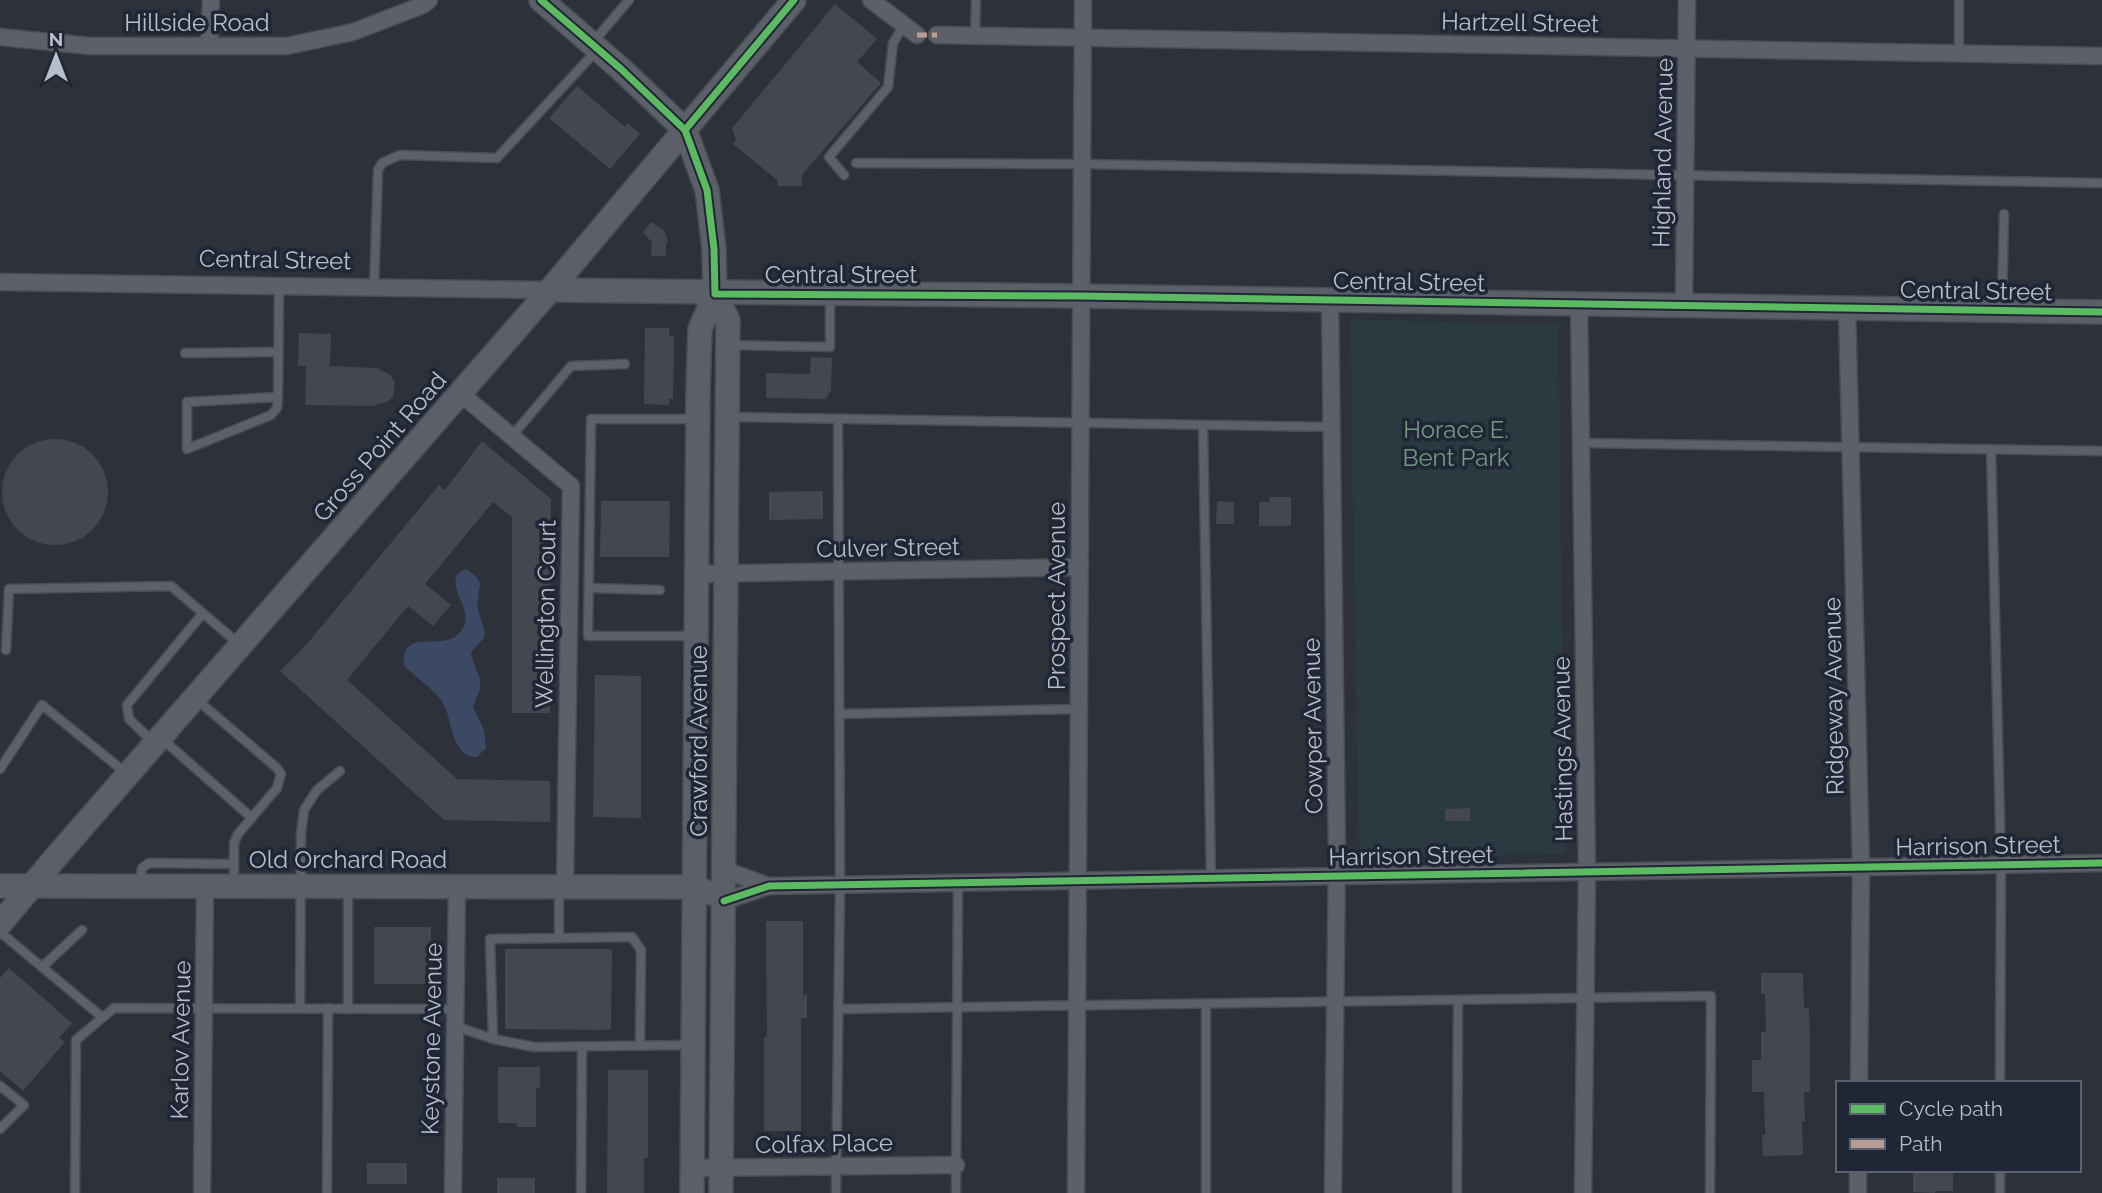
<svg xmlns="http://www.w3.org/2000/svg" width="2102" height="1193" viewBox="0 0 2102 1193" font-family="Raleway,sans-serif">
<rect width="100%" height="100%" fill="#2d313a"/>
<path fill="#2a3a40" d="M1350,320L1558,324L1566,854L1359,857Z"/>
<path fill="#3c4964" d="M466,569L477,577L480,584L477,606L485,633L483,639L472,651L471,656L480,679V689L473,707L484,730L486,748L477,757H471C450,748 453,723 444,705C437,690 415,678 404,665C401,625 445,654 461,631C476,611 449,594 457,574Z"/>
<g fill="#44474f">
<path d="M835,4L877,39L857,62L881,83L802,175V186H778L777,180L733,144L736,140L732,128Z"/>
<path d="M577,86L625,127L628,123L640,134L610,169L549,118Z"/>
<path d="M651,222L664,230L668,241L666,243V256H651L652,242L643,233Z"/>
<path d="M645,328H669V335L674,336L673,399H669V405L644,404Z"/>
<path d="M299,333L331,334L330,366L377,368L391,375L395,383L393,396L389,401L372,406L305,405L306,366H298Z"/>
<path d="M811,357L832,358L831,390L826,399L766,398V373L810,374Z"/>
<circle cx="55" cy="492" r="53"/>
<path d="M482,441L551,499L550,713H512V517L493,502L425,584L451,605L433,626L408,606L347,680L457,779L550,781V822L444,820L280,671L307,644L439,485L445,490Z"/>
<path d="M823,491V519L769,520V492Z"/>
<path d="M1269,497H1291V526H1259V502H1270Z"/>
<path d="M601,501H670L669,557H600Z"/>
<path d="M1217,501L1234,502V524H1216Z"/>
<path d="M595,675L641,676V818L593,817Z"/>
<path d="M1470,808V821H1445V809Z"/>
<path d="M766,921H803V995H807V1018H801V1131H764V1037H767Z"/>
<rect x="374" y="927" width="57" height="57"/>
<path d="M505,949H612L611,1030L505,1029Z"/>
<path d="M9,968L72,1023L59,1038L65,1042L23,1091L0,1071V978Z"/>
<path d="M1761,973H1803L1804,1008H1809L1810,1048V1092H1804L1805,1121H1802L1803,1155L1763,1156L1762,1135H1765L1764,1092H1752V1060H1761V1032H1766L1765,994H1761Z"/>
<path d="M498,1067H540V1088H536V1127H517V1123H498Z"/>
<path d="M608,1070H648V1158H644V1193H607Z"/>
<rect x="367" y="1163" width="40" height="21"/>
<path d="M1913,1170H1953V1191H1935V1193L1913,1192Z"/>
<rect x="497" y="1178" width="38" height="15"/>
</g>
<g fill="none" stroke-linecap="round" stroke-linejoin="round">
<defs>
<g id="service">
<path d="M1959,0V54"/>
<path d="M975,35L976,0"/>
<path d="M594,41L629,0"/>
<path d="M856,163L1082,164L2102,183"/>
<path d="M844,175L829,157L888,87L893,43L904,25"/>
<path d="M374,288L378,170L382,163L400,155L497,158L597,50"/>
<path d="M2002,308L2004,214"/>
<path d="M731,345L830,347V297"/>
<path d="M185,353L278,352"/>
<path d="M278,397L187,402V449L271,415L277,408L278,397L279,286"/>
<path d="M731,417L1332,427"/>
<path d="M1203,425L1211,879"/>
<path d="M512,436L571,366L625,364"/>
<path d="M1581,443L2102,451"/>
<path d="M1991,449L2001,865L2000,1083"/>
<path d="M589,588L660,590"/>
<path d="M694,636H588L591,419H695"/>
<path d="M6,650L9,589L171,586L239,644"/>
<path d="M196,699L277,768L281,774L277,788L238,834L234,843V884"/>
<path d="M839,714L1079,709"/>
<path d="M161,738L252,818"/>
<path d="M152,741L129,719L127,705L203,613"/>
<path d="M0,769L42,705L126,773"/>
<path d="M139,883L142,868L149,863L234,864"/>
<path d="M559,889V938"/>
<path d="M348,890V1009"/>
<path d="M0,932L102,1017"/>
<path d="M42,967L82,930"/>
<path d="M300,1008L301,834L304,810L317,790L340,771"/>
<path d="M840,1009L1711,996L1710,1193"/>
<path d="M455,1026L493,1039L534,1047L691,1045"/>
<path d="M493,1039L490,939L632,937L641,950L640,1045"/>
<path d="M0,1086L24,1105L0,1129"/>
<path d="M75,1193L76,1040L114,1008L455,1009"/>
<path d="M327,1193L328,1008"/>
<path d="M581,1193L582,1046"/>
<path d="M836,1193L840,884L838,419"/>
<path d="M956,1193L958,882"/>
<path d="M1206,1193V1004"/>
<path d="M1457,1193L1458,1000"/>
<path d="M2000,1193V1170"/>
</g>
<g id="minor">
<path d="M871,0L917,35"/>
<path d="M937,35L2102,56"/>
<path d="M0,37L90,46H287L353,32L423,5L429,0"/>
<path d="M209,45L211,0"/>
<path d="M0,282L550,290"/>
<path d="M1330,300L1337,856L1333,1193"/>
<path d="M1579,304L1587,873L1583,1193"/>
<path d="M1684,306L1687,0"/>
<path d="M1847,308L1861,867L1859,1083"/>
<path d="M461,394L571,486L565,886"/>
<path d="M697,574L1080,567"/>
<path d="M724,870L769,886"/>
<path d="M724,901L769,886L2102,863"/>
<path d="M693,1168L956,1165"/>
<path d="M202,1193L205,887"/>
<path d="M453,1193L457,886"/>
<path d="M1076,1193L1083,0"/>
<path d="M1858,1193V1170"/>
</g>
<g id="secondary">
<path d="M541,0L621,69L685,130L707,190L714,249L715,294L700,329L698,391L692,1193"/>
<path d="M550,290L1081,296L2102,312"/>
<path d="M715,294L728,320L721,1193"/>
<path d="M0,886L695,887L709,893"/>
<path d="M0,924L56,857L550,290L794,0"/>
</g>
</defs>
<use href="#service" stroke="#494c52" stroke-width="11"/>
<use href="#minor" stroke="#494c52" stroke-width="19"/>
<use href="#secondary" stroke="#494c52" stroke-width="26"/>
<use href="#service" stroke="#5d6068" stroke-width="8"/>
<use href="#minor" stroke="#5d6068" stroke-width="16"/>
<use href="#secondary" stroke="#5b5f67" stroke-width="23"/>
<path stroke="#b99d93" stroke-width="5" stroke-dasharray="10 5" stroke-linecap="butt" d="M917,35H937"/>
<defs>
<g id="cycleway">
<path d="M541,0L621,69L685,130L707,190L714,249L715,294L1081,296L2102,312"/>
<path d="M685,130L794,0"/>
<path d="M724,901L769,886L2102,863"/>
</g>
</defs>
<use href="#cycleway" stroke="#202635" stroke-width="11"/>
<use href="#cycleway" stroke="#5cba63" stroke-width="7"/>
</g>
<g text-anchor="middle" stroke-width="7" stroke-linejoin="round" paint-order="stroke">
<g font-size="24" fill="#b8bdca" stroke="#202635">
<text x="197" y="31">Hillside Road</text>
<text transform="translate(1520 23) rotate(1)" y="8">Hartzell Street</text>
<text transform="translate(1663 153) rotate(-89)" y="8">Highland Avenue</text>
<text transform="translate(275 260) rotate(1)" y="8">Central Street</text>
<text x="841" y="283">Central Street</text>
<text transform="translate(1409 282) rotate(1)" y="8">Central Street</text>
<text transform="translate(1976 291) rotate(1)" y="8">Central Street</text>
<text transform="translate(380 447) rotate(-49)" y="8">Gross Point Road</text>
<text transform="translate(888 548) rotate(-1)" y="8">Culver Street</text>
<text transform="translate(1057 596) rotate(-90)" y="8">Prospect Avenue</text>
<text transform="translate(546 614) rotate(-89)" y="8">Wellington Court</text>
<text transform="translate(1834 696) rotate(-91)" y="8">Ridgeway Avenue</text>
<text transform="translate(1313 726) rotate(-91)" y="8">Cowper Avenue</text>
<text transform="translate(699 741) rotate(-90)" y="8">Crawford Avenue</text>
<text transform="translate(1563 749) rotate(-91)" y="8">Hastings Avenue</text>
<text transform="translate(1978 846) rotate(-1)" y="8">Harrison Street</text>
<text transform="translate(1411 856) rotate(-1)" y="8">Harrison Street</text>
<text x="348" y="868">Old Orchard Road</text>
<text transform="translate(432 1039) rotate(-89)" y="8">Keystone Avenue</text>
<text transform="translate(181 1040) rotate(-89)" y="8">Karlov Avenue</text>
<text transform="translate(824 1144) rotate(-1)" y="8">Colfax Place</text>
</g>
<g font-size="24" fill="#709a7e" stroke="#202635">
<text x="1456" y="438">Horace E.<tspan x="1456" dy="28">Bent Park</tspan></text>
</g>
</g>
<rect x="1836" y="1081" width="245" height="91" fill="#202635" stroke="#5d6271" stroke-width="2"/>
<rect x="1850" y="1104" width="35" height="10" fill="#5cba63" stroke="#5d6271" stroke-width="2"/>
<text x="1899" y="1116" font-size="21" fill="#b8bdca">Cycle path</text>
<rect x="1850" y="1139" width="35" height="10" fill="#b99d93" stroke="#5d6271" stroke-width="2"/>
<text x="1899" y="1151" font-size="21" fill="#b8bdca">Path</text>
<g transform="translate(56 56)" stroke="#202635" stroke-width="5" paint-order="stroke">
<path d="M0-5L12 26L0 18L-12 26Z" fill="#b8bdca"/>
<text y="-10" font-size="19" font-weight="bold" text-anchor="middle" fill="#b8bdca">N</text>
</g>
</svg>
